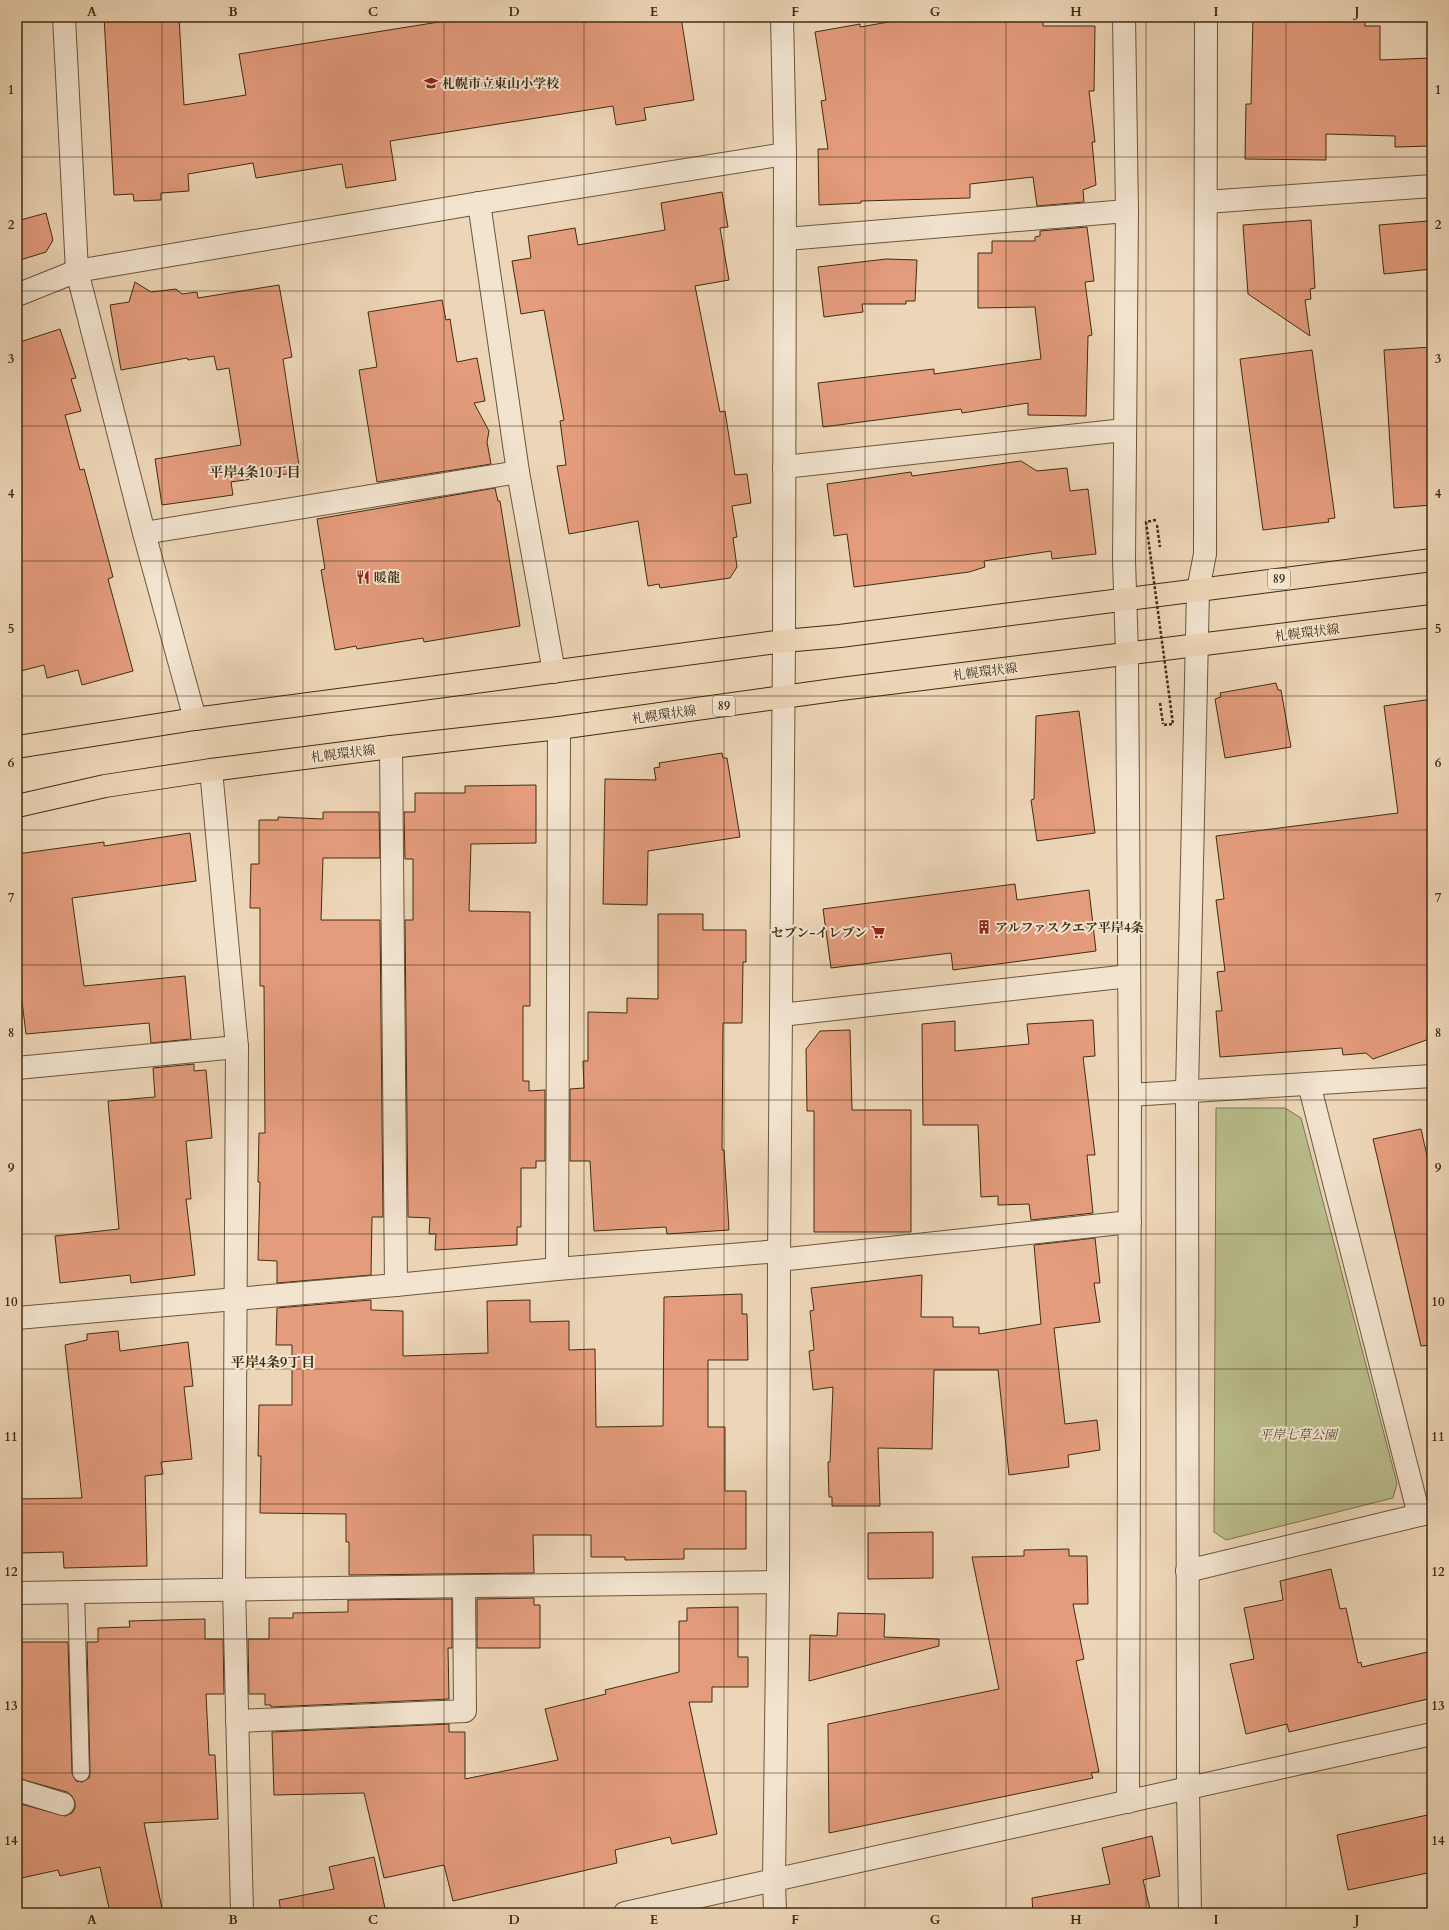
<svg xmlns="http://www.w3.org/2000/svg" width="1449" height="1930" viewBox="0 0 1449 1930" font-family="Cardo,'Noto Serif JP',serif">
<rect width="100%" height="100%" fill="#edd6b7"/>
<filter id="stains"><feTurbulence type="fractalNoise" baseFrequency=".005" numOctaves="4"/><feColorMatrix values="0 0 0 0 .2 0 0 0 0 .09 0 0 0 0 .02 0 0 0 .5 -.17"/></filter>
<radialGradient id="worn" r=".72"><stop offset=".6" stop-color="#630" stop-opacity="0"/><stop offset="1" stop-color="#630" stop-opacity=".3"/></radialGradient>
<path fill="#babd8d" stroke="#7d7550" d="M1216,1108H1285L1301,1118L1397,1483L1393,1498L1226,1540L1214,1532Z"/>
<g fill="#e49c7d" stroke="#402d12">
<path d="M104,17H179L184,105L246,95L239,54L470,17H681L694,100L644,108L646,120L616,125L613,106L390,141L396,180L346,188L342,164L256,178L253,163L188,174L189,191L161,193V200L134,201L133,194L114,195Z"/>
<path d="M917,17L1043,18V26H1095L1094,91H1089L1095,142H1092L1096,185L1083,190L1084,202L1037,206L1033,177L970,184V198L861,201V203L819,205L818,149H828L821,101L826,100L815,32L860,24V27Z"/>
<path d="M1253,17H1365V26H1380V60L1432,58V146L1395,147V136L1326,134V160L1245,159L1246,104H1251Z"/>
<path d="M722,192L728,227L720,228L729,280L695,286L720,412L725,411L735,475L747,474L751,503L732,506L737,537L733,538L737,567L730,578L660,588L659,584L648,586L638,521L569,534L557,466L566,465L560,421L564,420L544,310L521,314L512,261L531,258L528,236L575,228L578,245L665,230L661,203Z"/>
<path d="M46,213L53,240L46,252L17,261V221Z"/>
<path d="M1311,220L1315,288L1310,289L1311,299L1305,300L1310,336L1248,294L1243,225Z"/>
<path d="M1428,221L1432,269L1384,274L1379,225Z"/>
<path d="M1087,227L1094,281L1085,282L1092,335L1088,336L1086,416L1028,415V403L962,413L961,409L823,427L818,383L934,369V374L1041,359L1035,307L978,308V253H992V241H1035V237L1040,236V231Z"/>
<path d="M886,259L917,260L915,301H906V304H862L863,312L824,317L818,267Z"/>
<path d="M135,282L151,292L176,289L182,294L197,292L198,298L279,285L292,357L283,359L300,472L231,482L233,495L162,505L155,459L241,445L229,368L217,370L214,356L188,360L187,358L121,370L110,305L129,302Z"/>
<path d="M442,300L446,320L450,319L457,362L477,358L485,401L474,403L489,431L487,442L491,464L377,482L359,370L377,367L368,312Z"/>
<path d="M60,329L76,378L71,379L81,411L65,415L80,470L84,469L113,577L108,579L133,671L82,685L78,670L47,678L44,665L17,672V343Z"/>
<path d="M1432,347V505L1394,508L1384,350Z"/>
<path d="M1312,350L1335,518L1328,519L1329,522L1263,530L1240,359Z"/>
<path d="M1021,461L1037,471L1067,468L1070,491L1088,489L1096,554L1052,559L1051,551L984,561L985,567L969,572L854,587L847,534L834,536L827,484L911,472L912,476Z"/>
<path d="M495,488L498,501H500L520,626L424,642L423,638L357,649L356,646L335,650L321,570L325,569L317,519Z"/>
<path d="M1276,683L1278,690H1281L1291,747L1225,758L1215,699L1221,697L1220,693Z"/>
<path d="M1432,699V1038L1373,1059L1366,1053L1343,1055L1342,1048L1220,1057L1216,1011H1222L1217,972L1225,971L1216,900L1224,899L1216,836L1398,813L1384,706Z"/>
<path d="M1079,711L1095,833L1037,841L1031,800L1034,799L1036,716Z"/>
<path d="M722,753L723,758H727L740,837L648,851L647,905L603,904L605,779L656,780L654,768L660,767L659,763Z"/>
<path d="M536,785V843L471,844L469,911L530,912V1006H523V1081H529V1091L545,1090V1161H536V1168H521V1227H517V1245L435,1250L436,1234H429L430,1218L408,1217L405,920H413V859H405L404,812H415V793H465V786Z"/>
<path d="M323,812H379L380,858H323L321,920H380L383,1217H372L371,1275L277,1283V1261L258,1260L260,1182H258L259,1133H265L264,986H260V908H250L251,864H259V820H278V817L323,819Z"/>
<path d="M190,833L196,881L72,898L84,986L185,976L191,1039L151,1043L149,1023L26,1034L17,961V854L104,842V846Z"/>
<path d="M1015,884L1017,900L1089,890L1096,951L953,970L951,953L831,968L823,909Z"/>
<path d="M658,914H703V930H746V962H743L742,1023H723L722,1150H724L729,1230L667,1234L666,1227L594,1231L590,1161H570V1089L584,1088L583,1061H588V1012L627,1013V998L658,999Z"/>
<path d="M1093,1020L1095,1056L1083,1057L1095,1155H1087L1093,1213L1031,1220L1029,1204L998,1205V1196L981,1197L978,1125H923L922,1024L955,1021V1051L1029,1044L1027,1024Z"/>
<path d="M850,1030L852,1110H911V1232H814V1111H807L806,1049L820,1031Z"/>
<path d="M194,1064V1071L206,1070L212,1138L186,1141L191,1199H186L195,1275L131,1283L130,1275L60,1283L55,1236L119,1229L108,1101L155,1097L153,1068Z"/>
<path d="M1421,1129L1432,1178V1345L1421,1346L1373,1139Z"/>
<path d="M1095,1238L1100,1283H1094L1100,1322L1054,1328L1065,1424L1097,1420L1100,1450L1068,1455L1069,1467L1009,1475L998,1370H934L932,1449L878,1448L880,1506H832V1497H829L828,1462H830L833,1387L813,1390L809,1351L814,1350L810,1311L814,1310L811,1288L922,1275L921,1317H953V1327H979V1334L1041,1324L1034,1245Z"/>
<path d="M742,1294V1314H747L748,1360H708V1427H725V1491H746V1549H684V1559L625,1560V1557H591V1535H533L534,1573L349,1575V1542H346V1514L260,1513L261,1456H258L259,1405H292V1345H276L277,1308L371,1300V1310L403,1311V1356L488,1353L487,1301L530,1300V1322L569,1321V1350L595,1349L596,1427L663,1426L664,1297Z"/>
<path d="M118,1331L120,1351L188,1342L193,1386L184,1387L192,1459L161,1462L163,1474L145,1476L147,1566L64,1568L63,1552L17,1553V1499L82,1498L65,1345L87,1340V1334Z"/>
<path d="M933,1532V1578L868,1579V1533Z"/>
<path d="M1069,1549V1556H1087L1088,1604H1073L1084,1659L1076,1661L1099,1772L1091,1773L1093,1778L829,1833L828,1724L999,1689L972,1557L1024,1556V1550Z"/>
<path d="M1331,1569L1340,1609L1346,1608L1358,1663L1361,1662L1362,1667L1432,1651V1698L1289,1732L1287,1724L1246,1734L1230,1664L1254,1659L1244,1608L1283,1600L1280,1581Z"/>
<path d="M534,1598V1605H540V1648H477V1599Z"/>
<path d="M452,1599V1648H448L449,1699L271,1707V1705H265V1694H249L248,1639H269V1618H293V1613L348,1612V1600Z"/>
<path d="M738,1607V1657H748V1687H712V1702H689L717,1834L672,1844L670,1837L615,1850L617,1863L453,1901L444,1865L384,1878L364,1793L274,1795L272,1732L449,1724V1732H465V1779L558,1760L545,1709L606,1694L605,1690L679,1672V1621H687V1608Z"/>
<path d="M838,1613L885,1614L884,1637L939,1639V1646L809,1681L810,1635L837,1636Z"/>
<path d="M205,1619V1639H223L224,1694H206L209,1755H215L218,1819L144,1823L163,1913H110L100,1867L60,1876L58,1870L17,1879V1803L65,1816L72,1813L75,1808V1802L72,1796L67,1792L17,1778V1642H68L72,1773L76,1781L82,1782L89,1778L90,1773L87,1642H98V1628L130,1627L129,1621Z"/>
<path d="M1432,1814V1872L1348,1890L1337,1835Z"/>
<path d="M1152,1836L1160,1876L1143,1880L1151,1913H1033L1032,1898L1110,1884L1102,1848Z"/>
<path d="M374,1857L386,1913H281L279,1900L334,1889L329,1867Z"/>
</g>
<g fill="none" stroke-linecap="round" stroke-linejoin="round">
<defs>
<path id="service" d="M76,1592L81,1773"/>
<g id="minor">
<path d="M64,17L77,271L144,533L195,719"/>
<path d="M1124,17L1127,211L1124,560L1127,654L1130,1095L1128,1802"/>
<path d="M1206,202L1432,186"/>
<path d="M479,203L518,472L554,672"/>
<path d="M786,239L1127,211"/>
<path d="M17,295L77,271L479,203L785,154"/>
<path d="M784,467L1124,430"/>
<path d="M144,533L518,472"/>
<path d="M391,747L396,1285"/>
<path d="M211,770L237,1047L234,1588L242,1913"/>
<path d="M781,1015L1129,976"/>
<path d="M17,1068L237,1047"/>
<path d="M1309,1084L1419,1515"/>
<path d="M1130,1095L1432,1076"/>
<path d="M779,1260L1130,1222"/>
<path d="M557,1269L559,728"/>
<path d="M17,1318L396,1285L557,1269L779,1251"/>
<path d="M1187,1571L1432,1512"/>
<path d="M17,1593C271,1588 524,1586 778,1582"/>
<path d="M237,1721L465,1711L464,1587"/>
<path d="M1188,1789L1187,1091L1198,590L1205,554L1206,17"/>
<path d="M17,1790L63,1804"/>
<path d="M774,1880L775,1913"/>
</g>
<g id="tertiary">
<path d="M1188,1789L1190,1913"/>
<path d="M774,1880L778,1582L779,1260L784,641L785,154L782,17"/>
<path d="M625,1913L1432,1734"/>
</g>
<g id="primary">
<path d="M17,747L195,719L784,641L840,636L1432,560"/>
<path d="M17,806L105,786L211,770L391,747L559,728L841,689L1432,616"/>
</g>
</defs>
<use href="#service" stroke="#6b573b" stroke-width="18"/>
<use href="#minor" stroke="#6b573b" stroke-width="24"/>
<use href="#tertiary" stroke="#6b573b" stroke-width="24"/>
<use href="#primary" stroke="#402d12" stroke-width="24"/>
<g stroke="#402d12" stroke-width="2.5" stroke-dasharray="3 2" stroke-linecap="butt">
<path d="M1157,525L1160,547"/>
<path d="M1160,703L1163,724"/>
</g>
<use href="#service" stroke="#f3e4d0" stroke-width="16"/>
<use href="#minor" stroke="#f3e4d0" stroke-width="22"/>
<use href="#tertiary" stroke="#f3e4d0" stroke-width="22"/>
<use href="#primary" stroke="#edd6b7" stroke-width="22"/>
<path stroke="#402d12" stroke-width="2.5" stroke-dasharray="3 2" stroke-linecap="butt" d="M1156,520L1146,522L1173,724L1163,725"/>
</g>
<path fill="none" stroke="#402d12" stroke-width="1" stroke-opacity="0.55" d="M162,17V1913M303,17V1913M444,17V1913M584,17V1913M724,17V1913M865,17V1913M1006,17V1913M1146,17V1913M1286,17V1913M17,157H1432M17,291H1432M17,426H1432M17,561H1432M17,696H1432M17,830H1432M17,965H1432M17,1100H1432M17,1234H1432M17,1369H1432M17,1504H1432M17,1639H1432M17,1773H1432"/>
<defs>
<symbol id="school-bare" viewBox="-9 -9 18 18"><path d="M0-5L7-2L0 1L-7-2ZM-4 1L0 2.5L4 1V4Q0 6-4 4Z" fill="#8f2418" stroke="#f3e4d0" stroke-width="2.5" paint-order="stroke"/></symbol>
<symbol id="restaurant-bare" viewBox="-9 -9 18 18"><path d="M-5-6h1v4h1v-4h1v4h1v-4h1v5L-1.5 .5V6h-2V.5L-5-1ZM5-6V6H3V1.5H1.5Q1.5-4 5-6Z" fill="#8f2418" stroke="#f3e4d0" stroke-width="2.5" paint-order="stroke"/></symbol>
<symbol id="building-bare" viewBox="-9 -9 18 18"><path d="M-4-6H4V6H1V3H-1V6H-4ZM-2.5-4.3h1.7v1.8h-1.7ZM.8-4.3h1.7v1.8H.8ZM-2.5-1h1.7V.8h-1.7ZM.8-1h1.7V.8H.8Z" fill="#8f2418" stroke="#f3e4d0" stroke-width="2.5" paint-order="stroke"/></symbol>
<symbol id="supermarket-bare" viewBox="-9 -9 18 18"><path d="M-6-5.5h2.5l.6 2H6L4.5 2H-2.5L-4.4-4H-6ZM-1.5 3.2a1.3 1.3 0 1 0 .1 0ZM3 3.2a1.3 1.3 0 1 0 .1 0Z" fill="#8f2418" stroke="#f3e4d0" stroke-width="2.5" paint-order="stroke"/></symbol>
</defs>
<g fill-rule="evenodd">
<use href="#school-bare" x="421" y="73" width="20" height="20"/>
<use href="#restaurant-bare" x="353" y="567" width="20" height="20"/>
<use href="#building-bare" x="974" y="917" width="20" height="20"/>
<use href="#supermarket-bare" x="868" y="922" width="20" height="20"/>
</g>
<g text-anchor="middle" stroke-width="4" stroke-linejoin="round" paint-order="stroke">
<g fill="#f3e4d0" stroke="#76644b" stroke-width="1">
<rect x="1268" y="569" width="22" height="20" rx="3"/>
<rect x="713" y="696" width="22" height="20" rx="3"/>
</g>
<g font-size="12" font-weight="bold" fill="#402d12">
<text x="1279" y="583">89</text>
<text x="724" y="710">89</text>
</g>
<g font-size="13" font-weight="bold" fill="#402d12" stroke="#f3e4d0" text-anchor="start">
<text x="442" y="88">札幌市立東山小学校</text>
<text x="374" y="582">暖龍</text>
<text x="995" y="932">アルファスクエア平岸4条</text>
<text x="867" y="937" text-anchor="end">セブン-イレブン</text>
</g>
<g font-size="13" fill="#402d12" stroke="#f3e4d0">
<text transform="translate(1307 632) rotate(-7)" y="5">札幌環状線</text>
<text transform="translate(985 671) rotate(-7)" y="5">札幌環状線</text>
<text transform="translate(664 714) rotate(-8)" y="5">札幌環状線</text>
<text transform="translate(343 753) rotate(-7)" y="5">札幌環状線</text>
</g>
<g font-size="13" font-style="italic" fill="#584a2b" stroke="#f3e4d0">
<text x="1298" y="1439">平岸七草公園</text>
</g>
<g font-size="14" font-weight="bold" fill="#402d12" stroke="#f3e4d0">
<text x="255" y="477">平岸4条10丁目</text>
<text x="273" y="1367">平岸4条9丁目</text>
</g>
</g>
<rect width="1449" height="1930" fill="none" stroke="#edd6b7" stroke-width="44"/>
<rect x="22" y="22" width="1405" height="1886" fill="none" stroke="#402d12" stroke-width="1.5"/>
<g font-size="13" text-anchor="middle" font-weight="bold" fill="#402d12">
<text x="92" y="16">A</text>
<text x="233" y="16">B</text>
<text x="373" y="16">C</text>
<text x="514" y="16">D</text>
<text x="654" y="16">E</text>
<text x="795" y="16">F</text>
<text x="935" y="16">G</text>
<text x="1076" y="16">H</text>
<text x="1216" y="16">I</text>
<text x="1357" y="16">J</text>
<text x="11" y="94">1</text>
<text x="1438" y="94">1</text>
<text x="11" y="229">2</text>
<text x="1438" y="229">2</text>
<text x="11" y="363">3</text>
<text x="1438" y="363">3</text>
<text x="11" y="498">4</text>
<text x="1438" y="498">4</text>
<text x="11" y="633">5</text>
<text x="1438" y="633">5</text>
<text x="11" y="767">6</text>
<text x="1438" y="767">6</text>
<text x="11" y="902">7</text>
<text x="1438" y="902">7</text>
<text x="11" y="1037">8</text>
<text x="1438" y="1037">8</text>
<text x="11" y="1172">9</text>
<text x="1438" y="1172">9</text>
<text x="11" y="1306">10</text>
<text x="1438" y="1306">10</text>
<text x="11" y="1441">11</text>
<text x="1438" y="1441">11</text>
<text x="11" y="1576">12</text>
<text x="1438" y="1576">12</text>
<text x="11" y="1710">13</text>
<text x="1438" y="1710">13</text>
<text x="11" y="1845">14</text>
<text x="1438" y="1845">14</text>
<text x="92" y="1924">A</text>
<text x="233" y="1924">B</text>
<text x="373" y="1924">C</text>
<text x="514" y="1924">D</text>
<text x="654" y="1924">E</text>
<text x="795" y="1924">F</text>
<text x="935" y="1924">G</text>
<text x="1076" y="1924">H</text>
<text x="1216" y="1924">I</text>
<text x="1357" y="1924">J</text>
</g>
<rect width="100%" height="100%" filter="url(#stains)"/>
<rect width="100%" height="100%" fill="url(#worn)"/>
</svg>
